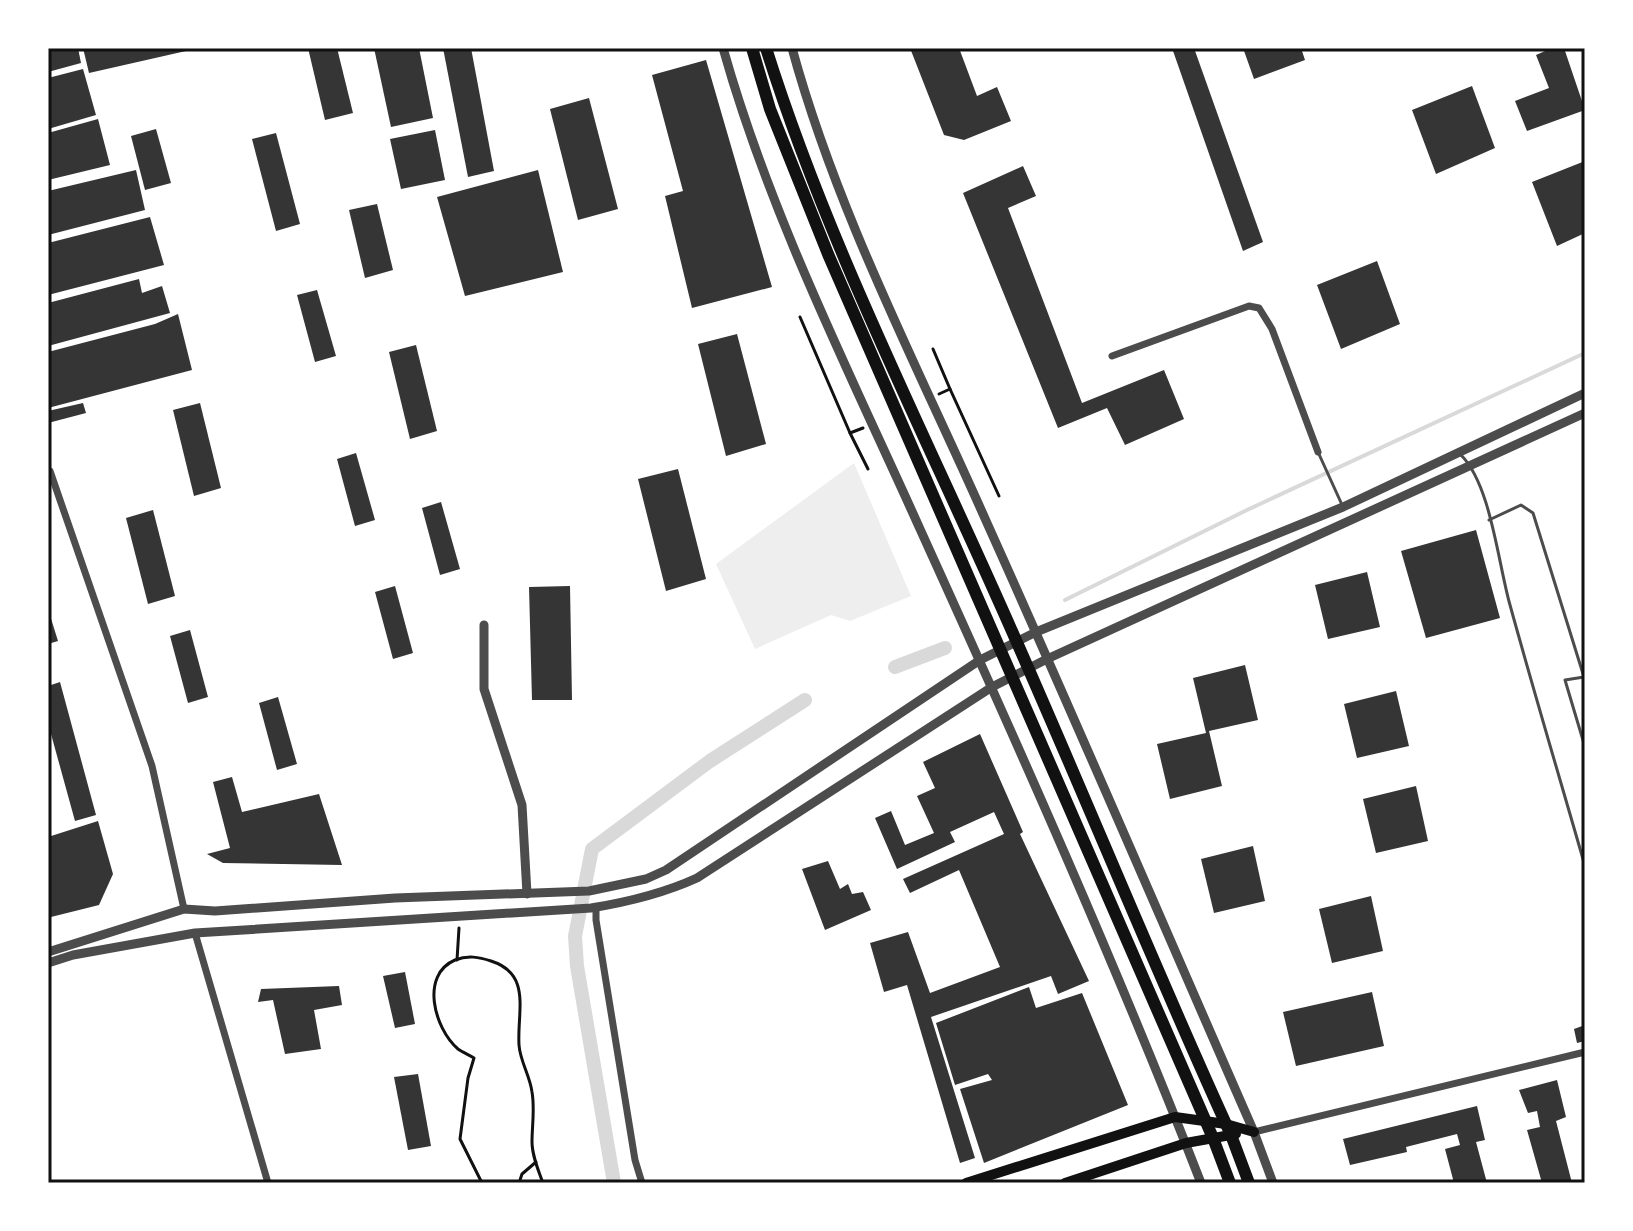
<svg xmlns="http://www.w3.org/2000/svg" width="1633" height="1231" viewBox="0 0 1633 1231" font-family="Commissioner,sans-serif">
<rect width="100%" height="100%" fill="#fff"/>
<path fill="#eee" d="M854,463L911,596L850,621L831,615L755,649L716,564Z"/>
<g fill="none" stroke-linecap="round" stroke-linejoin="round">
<path stroke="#d9d9d9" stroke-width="4" d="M1065,600L1247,510L1585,353"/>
<g stroke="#d9d9d9" stroke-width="14">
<path d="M895,667L945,648"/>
<path d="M614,1183L577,966L575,936L592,849L710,761L805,700"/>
</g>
</g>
<g fill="#353535">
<path d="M48,48H78L81,63L48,72Z"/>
<path d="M83,48H186V51L89,73Z"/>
<path d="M308,48H337L353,113L325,120Z"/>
<path d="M374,48H419L433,118L391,127Z"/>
<path d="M443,48H471L494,171L468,177Z"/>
<path d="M910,48H959L977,96L997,87L1011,121L964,140L944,135Z"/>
<path d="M1172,48H1194L1263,242L1243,251Z"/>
<path d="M1243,48H1301L1305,60L1254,79Z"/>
<path d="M1552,48H1564L1585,110L1527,131L1515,101L1549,88L1536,55Z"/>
<path d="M706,60L772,287L692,308L665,196L683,191L652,75Z"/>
<path d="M83,69L96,115L48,129V78Z"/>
<path d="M1472,86L1495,148L1436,174L1412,110Z"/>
<path d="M589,98L618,209L578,220L550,109Z"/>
<path d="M98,119L110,165L48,180V133Z"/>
<path d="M156,129L171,183L145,190L131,136Z"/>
<path d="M435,130L445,180L401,189L390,139Z"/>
<path d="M276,133L300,224L276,231L252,139Z"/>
<path d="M1585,161V233L1557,246L1532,182Z"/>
<path d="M1023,166L1036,196L1008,208L1082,403L1164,370L1184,419L1125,445L1107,408L1058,428L963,193Z"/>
<path d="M136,170L145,210L48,235V191Z"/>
<path d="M538,170L563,272L465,296L437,197Z"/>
<path d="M377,204L393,270L365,278L349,210Z"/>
<path d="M150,217L164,265L48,295V243Z"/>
<path d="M1377,261L1400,324L1341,349L1317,285Z"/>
<path d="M139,279L142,293L162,286L170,313L48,346V303Z"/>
<path d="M317,290L336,356L315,362L297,295Z"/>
<path d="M178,314L192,370L48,408V352L155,324Z"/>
<path d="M737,334L766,444L726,456L698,344Z"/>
<path d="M416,345L437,431L410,439L389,352Z"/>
<path d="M83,403L86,413L48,423V411Z"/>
<path d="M200,403L221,488L194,496L173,410Z"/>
<path d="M356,453L375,520L355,526L337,459Z"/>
<path d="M678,469L706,579L666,591L638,479Z"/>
<path d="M441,502L460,569L440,575L422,508Z"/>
<path d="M153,510L175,596L148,604L126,518Z"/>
<path d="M1476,530L1500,618L1426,638L1401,551Z"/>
<path d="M1367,572L1380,627L1328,639L1315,585Z"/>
<path d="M395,586L413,653L393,659L375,592Z"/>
<path d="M570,586L572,700H532L529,587Z"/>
<path d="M48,609L58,641L48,644Z"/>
<path d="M190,630L208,697L188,703L170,636Z"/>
<path d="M1245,665L1258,720L1209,731L1222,786L1170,799L1157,744L1206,733L1193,678Z"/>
<path d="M60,682L96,815L75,821L48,723V686Z"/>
<path d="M1396,691L1409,746L1357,758L1344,704Z"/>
<path d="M278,697L297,764L277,770L259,703Z"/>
<path d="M980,734L1023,832L1020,834L1089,981L1058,994L1051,976L931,1017L975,1158L960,1163L907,985L884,992L870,943L908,932L930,993L1000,967L959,870L910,893L903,879L1004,834L994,812L950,832L955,842L897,869L875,818L891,811L905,845L934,833L917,796L935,788L923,762Z"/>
<path d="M232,777L242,812L319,794L342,865L223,863L207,854L230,848L213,782Z"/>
<path d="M1416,786L1428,841L1376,853L1363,799Z"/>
<path d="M98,821L113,874L99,905L51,917L48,907V837Z"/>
<path d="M1253,846L1265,901L1214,913L1201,859Z"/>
<path d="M828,861L840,889L848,884L852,894L863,892L871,910L825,930L802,869Z"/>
<path d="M1371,896L1383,951L1332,963L1319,909Z"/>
<path d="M405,972L415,1024L395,1028L383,976Z"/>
<path d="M339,986L342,1005L314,1010L321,1049L285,1054L273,1000L258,1002L261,989Z"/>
<path d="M1029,987L1036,1008L1082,993L1128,1105L984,1163L960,1089L992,1080L988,1074L955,1085L936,1023Z"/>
<path d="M1372,992L1384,1046L1296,1066L1283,1012Z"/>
<path d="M1585,1025V1041L1577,1043L1574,1029Z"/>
<path d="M418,1074L431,1146L408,1150L394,1077Z"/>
<path d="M1557,1080L1566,1117L1556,1121L1572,1183H1542L1527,1130L1540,1127L1537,1111L1528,1113L1519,1090Z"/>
<path d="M1477,1106L1485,1140L1476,1142L1487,1183H1454L1445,1149L1460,1145L1457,1134L1406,1147L1407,1152L1350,1165L1343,1139Z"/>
</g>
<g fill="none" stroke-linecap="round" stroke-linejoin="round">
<g stroke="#111" stroke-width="3">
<path d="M800,317L850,433L863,428"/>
<path d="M933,349L950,389"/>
<path d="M939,394L950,389L999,496"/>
<path d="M850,433L868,469"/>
<path d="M457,960L459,928"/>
<path d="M482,1183L460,1139L468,1078L474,1058C469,1055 462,1052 458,1049C434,1028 420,975 455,960C468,955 479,957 491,961C532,974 517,1011 519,1045C520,1061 530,1076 532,1092C535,1109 532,1125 532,1142C532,1155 538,1170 543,1183"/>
<path d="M519,1183L522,1174L536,1162"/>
</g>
<g stroke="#4c4c4c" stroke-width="3">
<path d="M1318,452L1343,507"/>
<path d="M1461,455C1491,485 1498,563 1510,605C1534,692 1560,779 1585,866"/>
<path d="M1489,520L1521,505L1533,513L1584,677L1565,680L1585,747"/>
</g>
<g stroke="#4c4c4c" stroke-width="7">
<path d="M1112,356L1249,306L1259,308L1272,329L1318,452"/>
<path d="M50,471L152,766L184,909"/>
<path d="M596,907V920L635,1160L642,1183"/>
<path d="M195,933L268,1183"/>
<path d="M1254,1132L1585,1052"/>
</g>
<g stroke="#4c4c4c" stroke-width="9">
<path d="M723,48C770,215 849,371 920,529C1018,745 1115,962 1201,1183"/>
<path d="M792,48C837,213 918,367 987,523C1078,725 1165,929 1254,1132L1273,1183"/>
<path d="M484,625V689L522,805L527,894"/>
<path d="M48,952L184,909L215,911L395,898L589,891L646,879L666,870L980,660L1036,632L1343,507L1585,393"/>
<path d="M48,963L73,955L195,933L591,908C628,902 662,894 697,878L992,687L1047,659L1585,413"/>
</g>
<g stroke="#111" stroke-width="10">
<path d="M966,1183L1175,1117L1226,1124L1254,1132"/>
<path d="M1065,1183L1186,1143L1236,1134"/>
</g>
<g stroke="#111" stroke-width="12">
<path d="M752,48L770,109L828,254L1213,1138L1230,1183"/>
<path d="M766,48C825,236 915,414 995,593C1076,773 1149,956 1231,1135L1249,1183"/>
</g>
</g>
<rect width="1633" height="1231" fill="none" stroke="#ffffff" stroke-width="100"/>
<rect x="50" y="50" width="1533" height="1131" fill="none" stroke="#111" stroke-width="3"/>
</svg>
